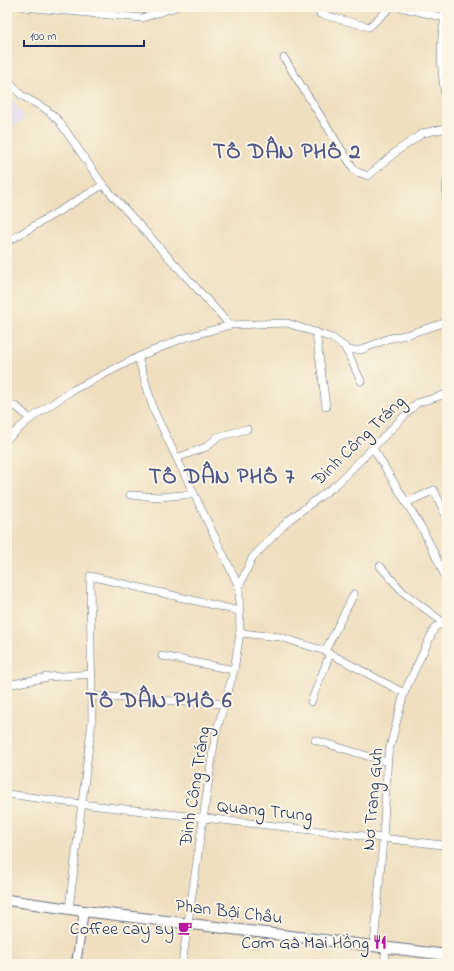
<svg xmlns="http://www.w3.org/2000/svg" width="454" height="971" viewBox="0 0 454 971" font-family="'Indie Flower',sans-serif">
<rect width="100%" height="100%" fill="#fcf5e5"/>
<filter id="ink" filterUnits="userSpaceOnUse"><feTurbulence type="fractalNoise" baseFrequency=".025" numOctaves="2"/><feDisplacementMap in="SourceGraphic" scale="8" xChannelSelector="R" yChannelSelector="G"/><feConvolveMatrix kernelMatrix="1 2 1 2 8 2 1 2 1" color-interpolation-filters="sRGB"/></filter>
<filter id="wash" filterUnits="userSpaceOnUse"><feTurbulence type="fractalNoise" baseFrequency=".012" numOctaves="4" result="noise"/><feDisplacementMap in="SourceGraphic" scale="16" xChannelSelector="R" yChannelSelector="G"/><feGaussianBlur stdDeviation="0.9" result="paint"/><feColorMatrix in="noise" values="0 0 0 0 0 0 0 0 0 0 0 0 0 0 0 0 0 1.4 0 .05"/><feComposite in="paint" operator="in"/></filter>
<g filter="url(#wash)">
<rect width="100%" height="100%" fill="#efdfbf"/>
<path fill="#ddd5f6" d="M7,91L25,119L7,130Z"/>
</g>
<g filter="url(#ink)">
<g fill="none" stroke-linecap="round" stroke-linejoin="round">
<defs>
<g id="minor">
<path d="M24,7L142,18L176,7"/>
<path d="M401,7L445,18C438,49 442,77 447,108"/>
<path d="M443,7L445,18L447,20"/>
<path d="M320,14L369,27L391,7"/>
<path d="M284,58L355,171L368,176L397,151L423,133L447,128"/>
<path d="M7,78L21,95L47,110L59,121L103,185L230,325"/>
<path d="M446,197L447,179"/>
<path d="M7,242L103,185"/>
<path d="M316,332L326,407"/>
<path d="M346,350H361L387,339L409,334L447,322"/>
<path d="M138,357L154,411L239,587"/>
<path d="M7,405L17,407L30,419"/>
<path d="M7,439L30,419L71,391L138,357L181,339L230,325L287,323L332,338L345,347L361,381"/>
<path d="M373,448L423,530L447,580"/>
<path d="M177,458L206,447L209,445L217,437L247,429"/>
<path d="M130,495L159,497L194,494"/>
<path d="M406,503L434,490L447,518"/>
<path d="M380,566L403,592L444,623"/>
<path d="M240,633L280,637L325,651L404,693"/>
<path d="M325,651L354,594"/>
<path d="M162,656L234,670"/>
<path d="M7,685L48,677L92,674"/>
<path d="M92,696L225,704"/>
<path d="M311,702L330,654"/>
<path d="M315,740L387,762"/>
<path d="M7,794L81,804L443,845L447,843"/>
<path d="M69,909L92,721L90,576L239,611"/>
<path d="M374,946L383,839L388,755L404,693L435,627L447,622"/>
<path d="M182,964L215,737L234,670L240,633L239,587L252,558L289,520L337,484L417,403L447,394"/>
<path d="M384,964L386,948"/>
</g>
<path id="tertiary" d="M76,964L84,911"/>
<path id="primary" d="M7,900L84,911L447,955"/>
</defs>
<use href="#minor" stroke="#656d80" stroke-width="8"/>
<use href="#tertiary" stroke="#656d80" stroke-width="10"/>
<use href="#primary" stroke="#656d80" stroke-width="12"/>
<use href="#minor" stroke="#fff" stroke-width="7"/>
<use href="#tertiary" stroke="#fff" stroke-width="8"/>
<use href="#primary" stroke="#fff" stroke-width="10"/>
</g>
</g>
<defs>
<symbol id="cafe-bare" viewBox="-9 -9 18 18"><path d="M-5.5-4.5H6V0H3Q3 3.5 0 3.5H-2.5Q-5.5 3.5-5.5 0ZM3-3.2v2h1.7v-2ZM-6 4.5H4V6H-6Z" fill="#b5179e" stroke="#fcf5e5" stroke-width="2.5" paint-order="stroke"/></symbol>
<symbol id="restaurant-bare" viewBox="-9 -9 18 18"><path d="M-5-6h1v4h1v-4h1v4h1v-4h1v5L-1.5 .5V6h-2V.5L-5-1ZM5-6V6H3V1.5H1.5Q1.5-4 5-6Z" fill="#b5179e" stroke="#fcf5e5" stroke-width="2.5" paint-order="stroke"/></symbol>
</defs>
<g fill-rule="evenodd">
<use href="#cafe-bare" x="175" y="918" width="20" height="20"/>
<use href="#restaurant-bare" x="370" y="932" width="20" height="20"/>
</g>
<g text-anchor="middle" stroke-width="4" stroke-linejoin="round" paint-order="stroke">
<g font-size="18" fill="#1b2f5e" stroke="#fcf5e5">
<text transform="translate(358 440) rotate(-44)" y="6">Đinh Công Tráng</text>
<text transform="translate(194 786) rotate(-81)" y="6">Đinh Công Tráng</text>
<text transform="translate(372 799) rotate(-85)" y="6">Nơ Trang Gưh</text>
<text transform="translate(265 810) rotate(6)" y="6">Quang Trung</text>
<text transform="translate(229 911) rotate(7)" y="6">Phan Bội Châu</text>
</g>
<g font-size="18" fill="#1b2f5e" stroke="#fcf5e5" text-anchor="end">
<text x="174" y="934">Coffee cay sy</text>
<text x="369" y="948">Cơm Gà Mai Hồng</text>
</g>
<g font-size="22" font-weight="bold" letter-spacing="1" fill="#4f5989" stroke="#fcf5e5">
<text x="287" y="158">TỔ DÂN PHỐ 2</text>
<text x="222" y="483">TỔ DÂN PHỐ 7</text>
<text x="159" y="707">TỔ DÂN PHỐ 6</text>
</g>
</g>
<rect width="454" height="971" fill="none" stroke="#fcf5e5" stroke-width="24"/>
<path d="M24 40v6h120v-6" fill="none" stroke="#1b2f5e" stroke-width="2"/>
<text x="30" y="40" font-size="12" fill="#1b2f5e" stroke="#fcf5e5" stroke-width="3" paint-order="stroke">100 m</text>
</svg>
